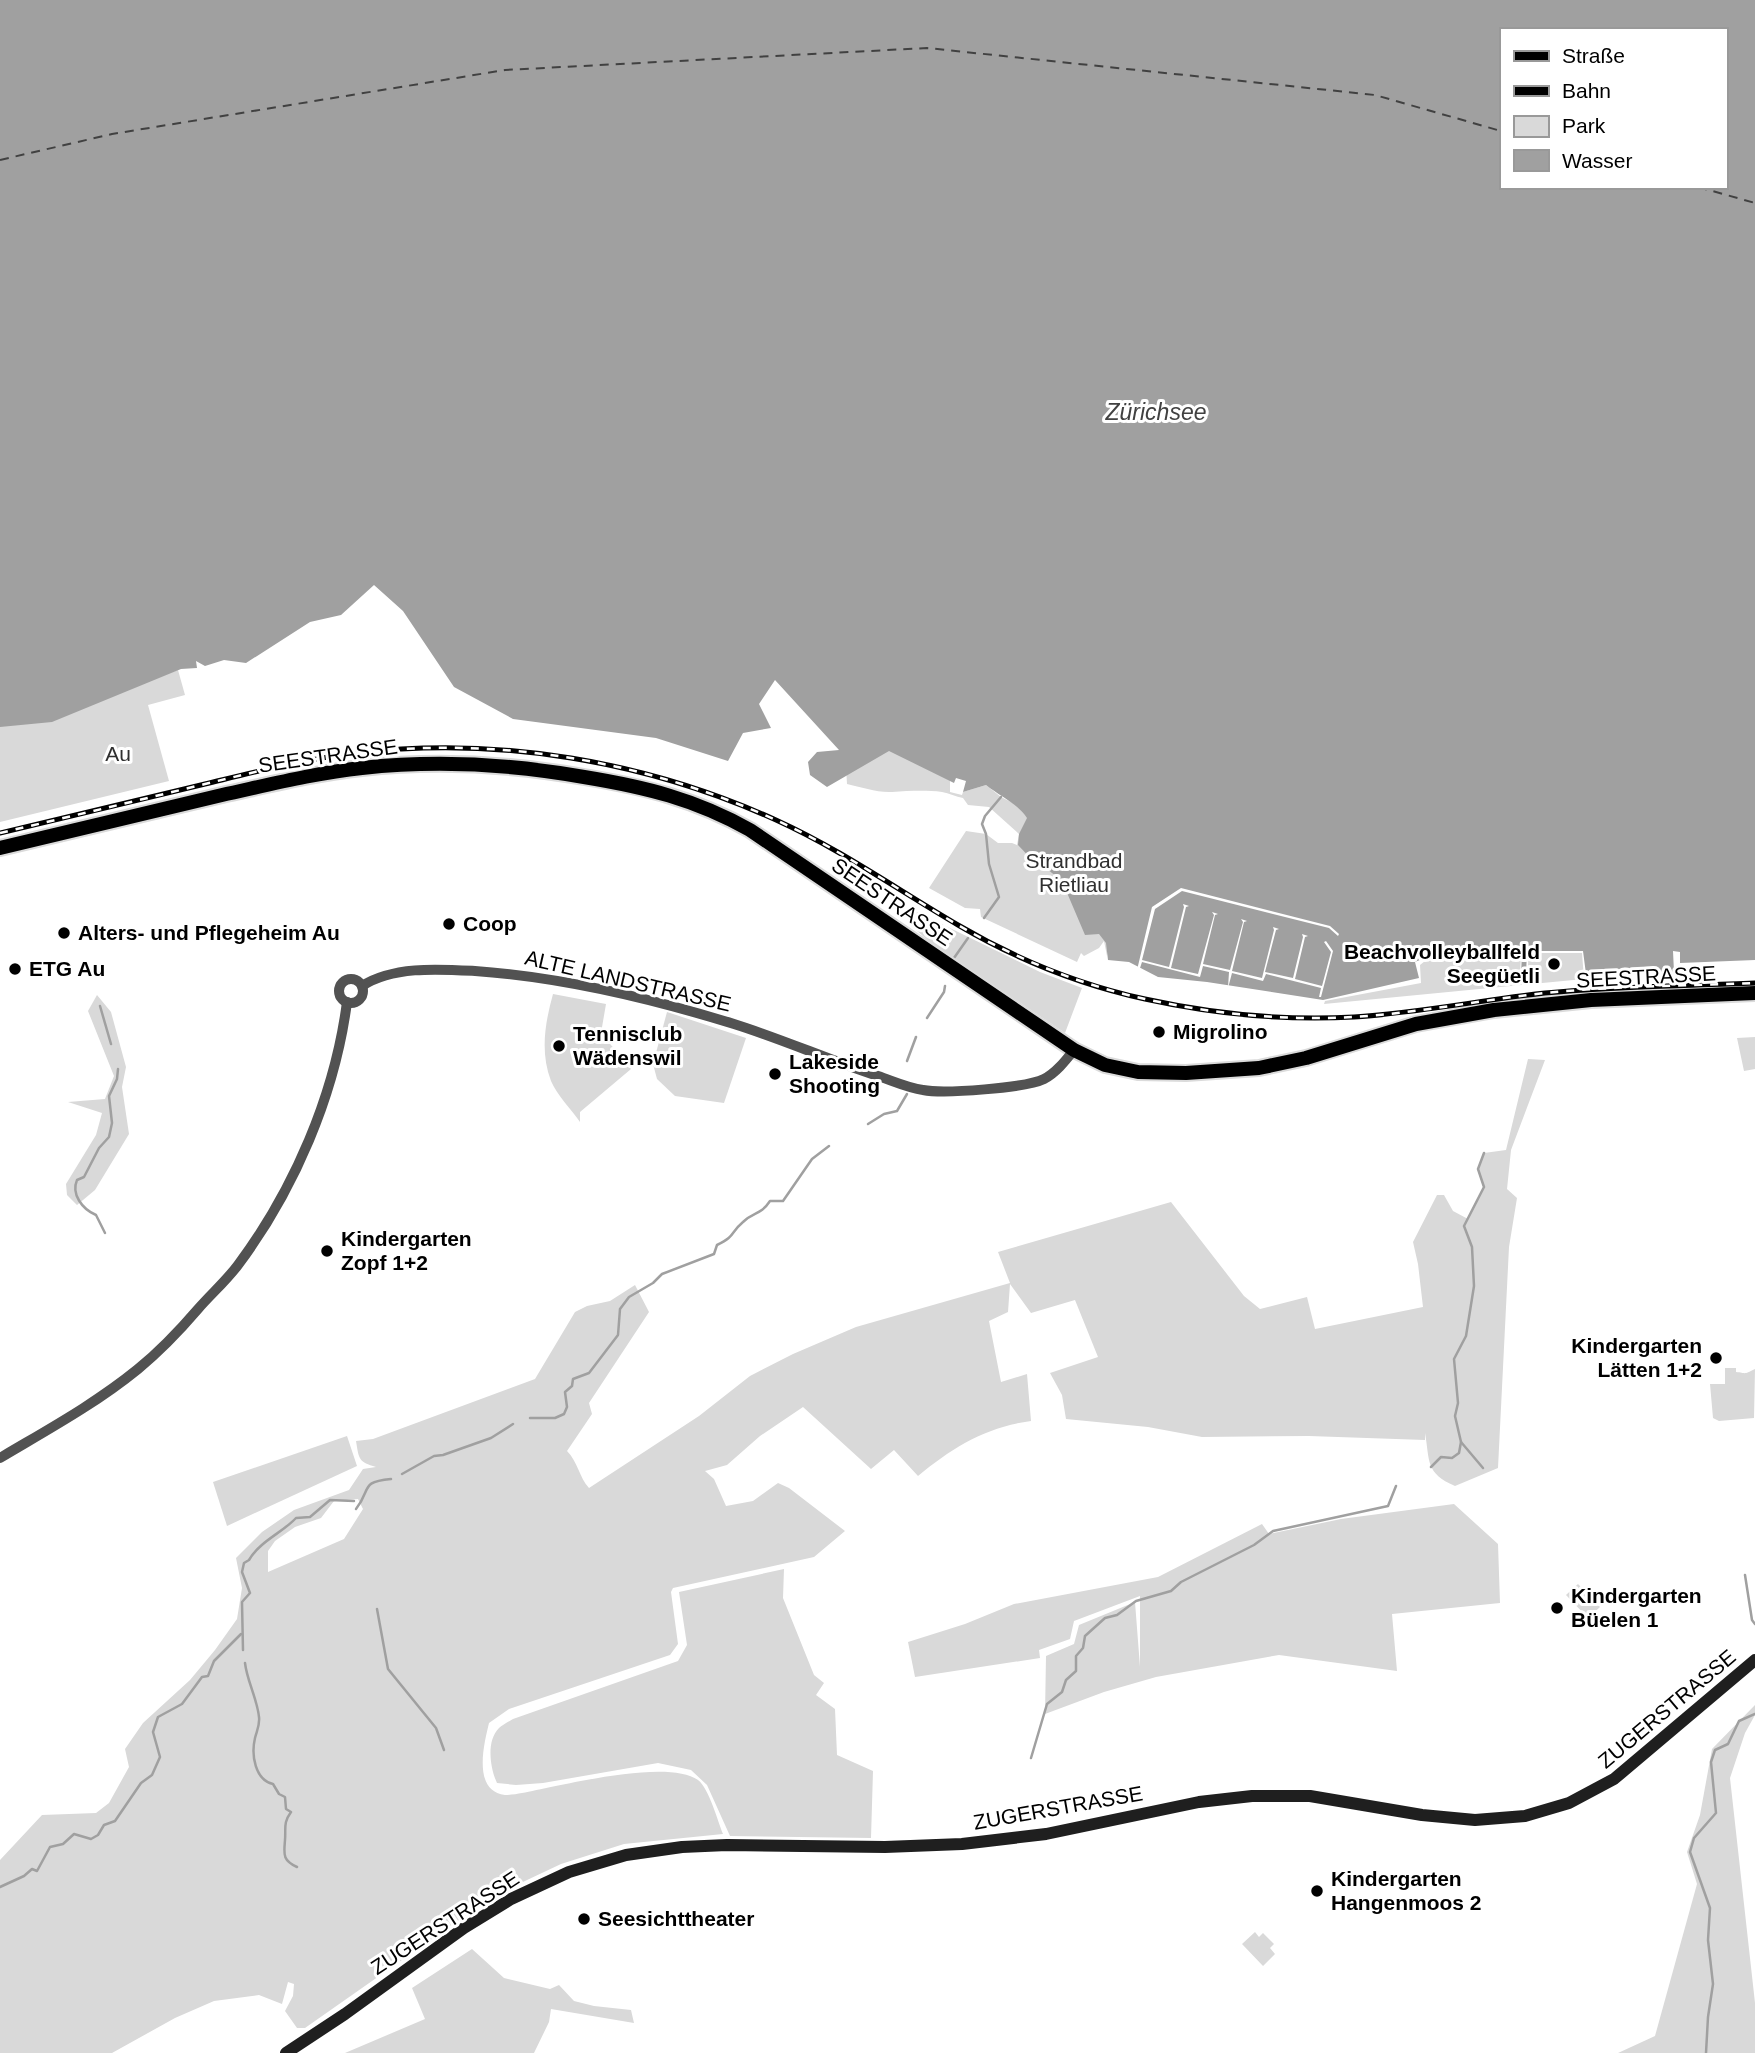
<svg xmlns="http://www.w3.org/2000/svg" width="1755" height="2053" viewBox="0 0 1755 2053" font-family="Helvetica,sans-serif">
<rect width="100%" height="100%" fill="#fff"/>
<g fill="#d9d9d9" fill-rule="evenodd">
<path d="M178,670L185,695L148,705L169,781L0,822V717L66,709Z"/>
<path d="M878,744L950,777V792L962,795L963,792L986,785L1001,797L1019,806L1127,820L1107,956L1104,941L1099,948L1084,956L1081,953L1077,962L981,917L980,909L965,908L929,888L966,831L986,834L998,843H1012L1017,845L1019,834L989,807L968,805L963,798C956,797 949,793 942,792C925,790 909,791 892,792C878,793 861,787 847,784L846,767Z"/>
<path d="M913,910L1040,972L1082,988L1065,1033L931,943L909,924Z"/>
<path d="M1429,953H1521L1520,976L1524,979L1527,976L1529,953H1582L1584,979L1324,1004L1325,1001L1421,983L1420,965L1430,957Z"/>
<path d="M553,994L606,1004L601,1033L631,1069L580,1112V1122C571,1109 557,1095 551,1081C540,1052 545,1023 553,994Z"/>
<path d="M97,995L111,1012L126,1067L122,1087L129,1134L95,1190L77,1205L67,1195L66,1184L96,1135L102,1113L68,1102L105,1099L114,1076L88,1011Z"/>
<path d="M667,1012L746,1038L724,1103L675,1096L657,1079L653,1064Z"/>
<path d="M1755,1037V1069L1744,1071L1737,1038Z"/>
<path d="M1528,1059L1545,1060L1511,1150L1507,1189L1517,1198L1509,1247L1498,1468L1455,1486C1425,1473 1430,1461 1425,1433V1440L1309,1436L1202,1437L1148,1427L1066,1419L1062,1395L1050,1373L1098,1357L1075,1300L1031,1313L1010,1284L1008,1312L989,1321L1001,1382L1027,1374L1031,1421C986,1427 953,1447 918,1476L894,1450L871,1469L803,1407L760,1436L727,1465L705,1471L714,1479L726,1506L753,1501L778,1483L789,1488L845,1531L814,1557L673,1588L671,1592L678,1644L670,1655L509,1709L489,1723C484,1744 472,1791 505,1795C510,1795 517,1794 522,1793C560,1786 667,1758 698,1780C709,1788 718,1822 723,1834L624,1844L561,1864L508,1889L459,1920L305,2028H297L285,2011L293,1996L294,1984L288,1982L282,2004L259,1995L214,2001L175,2018L112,2053H0V1860L42,1815L96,1813L109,1803L129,1767L125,1749L143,1723L190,1680L215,1650L237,1619L242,1588L236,1558L262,1532L294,1510L349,1490L363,1469L376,1467C359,1462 359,1460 356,1441L373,1439L535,1379L575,1312L587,1306L610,1301L635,1285L649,1312L589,1403L592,1414L567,1451C578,1462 579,1477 589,1488L699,1416L750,1376L793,1354L856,1327L1010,1283L998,1252L1171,1202L1244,1296L1260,1309L1307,1297L1315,1329L1423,1307L1418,1264L1413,1242L1437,1195H1444L1453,1211L1468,1219L1484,1187L1478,1169L1484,1153L1506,1150ZM358,1499L363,1509L344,1539L268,1572V1551L275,1541L295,1527L321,1518L334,1501Z"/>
<path d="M1725,1368H1736V1372C1747,1373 1743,1375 1755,1369L1754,1418L1719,1421L1713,1418L1710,1384H1725Z"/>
<path d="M347,1436L357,1466L227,1526L213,1482Z"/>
<path d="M1454,1504L1498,1544L1500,1603L1392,1614L1397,1671L1279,1655L1156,1677L1104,1692L1045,1714L1046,1656L1074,1644L1079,1625L1135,1602L1140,1667V1596L1074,1621L1070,1639L1039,1650L1040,1658L915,1677L908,1642L965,1624L1014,1604L1158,1577L1262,1524L1269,1534L1341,1519Z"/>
<path d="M784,1569L783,1598L814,1675L824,1683L816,1695L835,1709L837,1755L873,1771L871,1838L730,1836L707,1785L691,1770L658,1763L543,1783L516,1785L497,1783C490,1768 486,1741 499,1728C502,1725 508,1722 513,1719L678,1661L687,1645L679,1592Z"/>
<path d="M1578,1584L1600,1607L1588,1618L1566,1595Z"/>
<path d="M1755,1705V1715L1745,1733L1730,1778L1755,2003V2053H1618L1655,2036L1697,1884L1687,1852L1700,1815L1712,1749Z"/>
<path d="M1255,1932L1259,1937L1263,1933L1274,1944L1270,1948L1275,1954L1263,1966L1242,1944Z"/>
<path d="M472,1949L504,1978L550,1989L559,1985L574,2001L594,2006L631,2010L634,2023L551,2009L549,2022L534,2053H345L425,2019L412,1988Z"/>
</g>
<path fill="#a0a0a0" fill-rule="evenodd" d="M0,0H1755V960L1680,963V952L1673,951L1674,972L1586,974L1583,951H1527L1526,975L1523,978L1521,976L1522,951H1427V957L1415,962L1419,978L1323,1000L1207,982L1158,977L1129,962L1108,960L1106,943L1099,934L1085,935L1062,881L1047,869L1048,858L1043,856L1035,863L1018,845L1019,834L1027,818C1017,803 1001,797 986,785L963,792L966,781L956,778L954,783L889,751L827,787L810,775L808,762L817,752L839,750L775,680L759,704L771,728L743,733L728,761L656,738L513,719L454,687L403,611L374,585L341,615L310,622L246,663L224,660L205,666L196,661L197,668L181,669L52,722L0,727ZM1501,30H1725V187H1501Z"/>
<path fill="#fff" d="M1181,888L1330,926L1339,934L1338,936L1329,928L1182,891L1155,909L1142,960L1169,967L1184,907L1183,904L1189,906L1186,907L1171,968L1198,974L1214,915L1212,912L1218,914L1215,915L1203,964L1230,970L1243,922L1241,919L1247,921L1244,922L1232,971L1262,978L1274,930L1273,927L1279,929L1276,930L1265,972L1293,978L1303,937L1302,934L1308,936L1305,937L1295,979L1322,986L1331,952L1324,942L1326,941L1333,951L1321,997H1319L1321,988L1266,974L1263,981L1232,973L1228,988L1229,972L1203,966L1200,977L1142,962L1139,971L1137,970L1152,907Z"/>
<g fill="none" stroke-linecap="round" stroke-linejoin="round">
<g stroke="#a0a0a0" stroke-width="2.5">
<path d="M984,918L999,897L989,864L986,834L982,824L985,816L1001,797"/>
<path d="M954,958L968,938"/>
<path d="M100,1006L111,1044"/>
<path d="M927,1018L944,992L945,986"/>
<path d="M907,1061L916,1037"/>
<path d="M868,1124L884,1114L897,1111L907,1094"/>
<path d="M105,1233L96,1215C82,1209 71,1194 77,1180L84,1177L99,1148L109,1137L112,1123L109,1096L117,1079L118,1069"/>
<path d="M530,1418H555L564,1414L567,1407L565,1392L572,1386L573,1379L589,1373L618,1335L620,1309L629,1297L653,1283L662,1274L714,1254L717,1245C736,1236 730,1233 743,1222C754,1211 760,1216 770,1201H783L812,1159L829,1146"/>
<path d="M1461,1442L1483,1468"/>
<path d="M1431,1467L1441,1457L1452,1458L1459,1453L1461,1442L1455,1416L1458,1403L1454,1359L1466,1336L1474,1286L1472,1247L1464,1226L1484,1187L1478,1169L1484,1153"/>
<path d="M402,1474L434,1456L443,1455L491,1438L513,1424"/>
<path d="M356,1509C372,1489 359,1482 391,1479"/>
<path d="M1745,1575L1752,1620L1755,1624"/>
<path d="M377,1609L388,1669L436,1728L444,1750"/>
<path d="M243,1650L242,1602L250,1593L242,1572L244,1563L249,1560C260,1541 282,1533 296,1518L310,1517L330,1500L354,1501"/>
<path d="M245,1663C247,1681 257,1698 259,1717C260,1725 257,1730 255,1738C251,1755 255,1780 273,1784L279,1794L285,1797L286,1809L291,1812C283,1823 286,1828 285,1840C284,1854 282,1860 297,1867"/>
<path d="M1031,1758L1047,1704L1062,1692L1066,1680L1076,1671V1656L1083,1648L1085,1636L1105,1618L1117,1615L1136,1601L1171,1591L1181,1582L1254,1545L1273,1531L1388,1506L1396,1486"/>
<path d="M0,1887L24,1876L32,1869L37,1871L50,1847L63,1844L74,1834L91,1839L98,1835L104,1825L115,1821L141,1783L152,1775L160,1757L153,1732L158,1717L182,1704L202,1677L208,1676L214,1661L241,1634"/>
<path d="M1706,2053L1708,2017L1713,1984L1708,1940L1710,1908L1690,1852L1694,1838L1716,1813L1711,1762L1715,1750L1728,1744L1739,1721L1755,1714"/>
</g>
<g stroke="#414141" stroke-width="2" stroke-dasharray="9 7" stroke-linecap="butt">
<path d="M0,160L112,134L505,70L927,48L1375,95L1501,131"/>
<path d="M1698,187L1755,203"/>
</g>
<defs>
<path id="primary" d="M0,848C74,831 148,812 222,795C268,785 315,773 362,768C436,760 511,764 584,777C645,787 695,799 750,830L1074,1050L1105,1065L1138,1072L1186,1073L1259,1068L1306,1058L1416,1024L1494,1010L1591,1000L1755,993"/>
</defs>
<use href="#primary" stroke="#dbdbdb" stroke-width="18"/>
<g stroke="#525252" stroke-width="10">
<circle cx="351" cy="991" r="12"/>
<path d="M362,986C393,966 438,969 475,971C562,977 650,998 734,1024C782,1039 829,1060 878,1076C893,1081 908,1088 923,1090C944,1094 1026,1088 1044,1079C1056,1073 1066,1060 1074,1050"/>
<path d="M0,1458C47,1430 95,1404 138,1369C160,1351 180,1330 198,1309C211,1294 226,1281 238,1265C294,1190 335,1095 347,1002"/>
</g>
<path stroke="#1f1f1f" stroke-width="12" d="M286,2053L345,2014L464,1928L511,1899L569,1872L626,1855L682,1847L727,1845L885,1847L962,1844L1046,1834L1199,1802L1252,1796H1310L1422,1815L1475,1820L1525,1816L1569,1803L1614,1779L1755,1660"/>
<use href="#primary" stroke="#000" stroke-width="14"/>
<defs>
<path id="rail" d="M0,833C68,817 136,801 205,784C255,772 305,759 357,753C499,736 646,761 776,820C840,849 898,890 958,925C1016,959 1081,985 1145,999C1214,1014 1284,1021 1354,1017C1418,1013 1481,1000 1545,993C1614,986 1685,986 1755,983"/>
</defs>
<use href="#rail" stroke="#000" stroke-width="5"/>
<use href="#rail" stroke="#fff" stroke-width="2.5" stroke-dasharray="8" stroke-linecap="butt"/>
</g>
<g fill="#000" stroke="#fff" stroke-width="2.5">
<circle cx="449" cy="924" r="7"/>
<circle cx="64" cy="933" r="7"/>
<circle cx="1554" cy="964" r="7"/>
<circle cx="15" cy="969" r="7"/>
<circle cx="1159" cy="1032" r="7"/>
<circle cx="559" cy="1046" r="7"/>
<circle cx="775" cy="1074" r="7"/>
<circle cx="327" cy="1251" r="7"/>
<circle cx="1716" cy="1358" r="7"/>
<circle cx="1557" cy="1608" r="7"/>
<circle cx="1317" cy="1891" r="7"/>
<circle cx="584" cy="1919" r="7"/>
</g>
<g text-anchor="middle" stroke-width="6" stroke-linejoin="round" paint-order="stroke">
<g font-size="21" fill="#303030" stroke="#fff">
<text x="118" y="761">Au</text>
<text x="1074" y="868">Strandbad<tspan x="1074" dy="24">Rietliau</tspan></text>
</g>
<g font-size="21" fill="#000" stroke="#fff">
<text transform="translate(328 756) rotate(-8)" y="7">SEESTRASSE</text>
<text transform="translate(892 902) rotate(34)" y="7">SEESTRASSE</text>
<text transform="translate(1646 977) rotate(-3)" y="7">SEESTRASSE</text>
<text transform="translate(628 981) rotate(13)" y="7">ALTE LANDSTRASSE</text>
<text transform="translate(1667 1709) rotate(-40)" y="7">ZUGERSTRASSE</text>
<text transform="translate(1058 1808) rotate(-10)" y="7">ZUGERSTRASSE</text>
<text transform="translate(445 1923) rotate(-33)" y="7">ZUGERSTRASSE</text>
</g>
<g font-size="21" font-weight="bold" fill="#000" stroke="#fff" text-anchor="start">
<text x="463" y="931">Coop</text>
<text x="78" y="940">Alters- und Pflegeheim Au</text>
<text x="1540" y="959" text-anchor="end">Beachvolleyballfeld<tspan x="1540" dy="24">Seegüetli</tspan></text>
<text x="29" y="976">ETG Au</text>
<text x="1173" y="1039">Migrolino</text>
<text x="573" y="1041">Tennisclub<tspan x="573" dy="24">Wädenswil</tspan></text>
<text x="789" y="1069">Lakeside<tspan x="789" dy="24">Shooting</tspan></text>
<text x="341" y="1246">Kindergarten<tspan x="341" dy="24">Zopf 1+2</tspan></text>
<text x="1702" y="1353" text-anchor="end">Kindergarten<tspan x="1702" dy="24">Lätten 1+2</tspan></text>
<text x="1571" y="1603">Kindergarten<tspan x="1571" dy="24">Büelen 1</tspan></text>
<text x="1331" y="1886">Kindergarten<tspan x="1331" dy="24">Hangenmoos 2</tspan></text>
<text x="598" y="1926">Seesichttheater</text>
</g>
<g font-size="23" font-style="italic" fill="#414141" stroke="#fff">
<text x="1156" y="420">Zürichsee</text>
</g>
</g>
<rect x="1500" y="28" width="228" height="161" fill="#ffffff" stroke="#999999" stroke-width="2"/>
<rect x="1514" y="51" width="35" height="10" fill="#000000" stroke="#999999" stroke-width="2"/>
<text x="1562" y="63" font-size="21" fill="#000000">Straße</text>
<rect x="1514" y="86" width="35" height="10" fill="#000000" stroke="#999999" stroke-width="2"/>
<text x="1562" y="98" font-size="21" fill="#000000">Bahn</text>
<rect x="1514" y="116" width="35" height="21" fill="#d9d9d9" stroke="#999999" stroke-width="2"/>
<text x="1562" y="133" font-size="21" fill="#000000">Park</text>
<rect x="1514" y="150" width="35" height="21" fill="#a0a0a0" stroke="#999999" stroke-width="2"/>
<text x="1562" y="168" font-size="21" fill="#000000">Wasser</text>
</svg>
